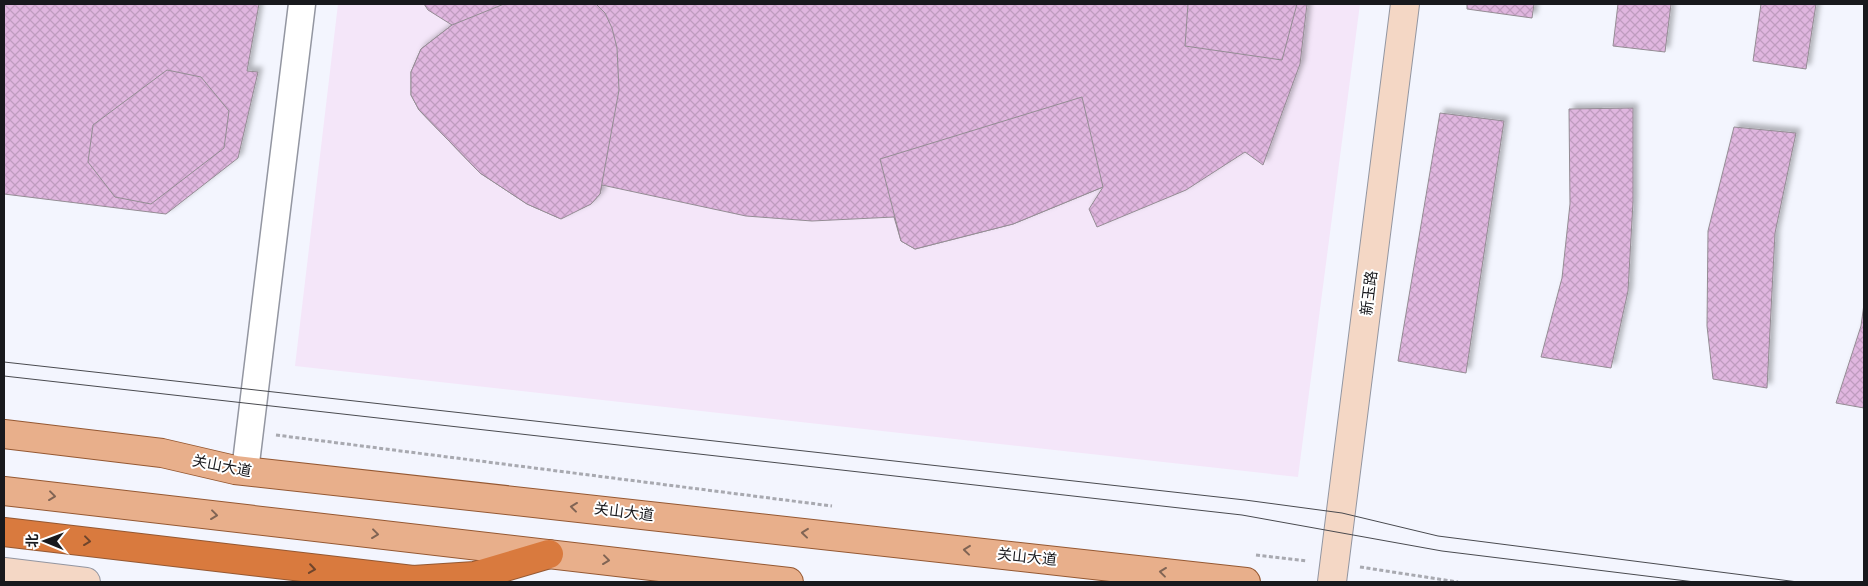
<svg xmlns="http://www.w3.org/2000/svg" width="1868" height="586" viewBox="0 0 1868 586" font-family="'Fira Sans Condensed','Noto Sans SC',sans-serif">
<defs>
<pattern id="building-cross-hatch" width="8" height="8" patternUnits="userSpaceOnUse" patternTransform="scale(1.25)"><rect width="8" height="8" fill="#e0b6df"/><path d="M0 0l8 8M0 8l8-8" fill="none" stroke="#bf9cbf"/></pattern>
<filter id="shadow"><feDropShadow dx="4.5" dy="-4.5" stdDeviation="2.5" flood-color="#0004"/></filter>
</defs>
<rect width="100%" height="100%" fill="#f3f5fe"/>
<path fill="#f4e6f9" d="M338,4H1360L1298,477L295,366Z"/>
<g fill="url(#building-cross-hatch)" stroke="#948c94" filter="url(#shadow)">
<path d="M4,4H259L247,71L258,72L238,158L166,214L4,194Z"/>
<path d="M424,4H1307L1300,64L1263,165L1245,152L1186,190L1097,227L1089,209L1103,187L1013,224L915,249L901,241L894,217L812,221L746,216L602,185L600,194L591,204L559,218L527,204L480,173L419,110L411,95V72L421,49L452,25L428,10Z"/>
<path d="M504,4H596L605,13L612,28L617,48L619,90L600,194L591,204L561,219L527,204L480,173L419,110L411,95V72L421,49L452,25Z"/>
<path d="M1188,4H1297L1282,60L1185,46Z"/>
<path d="M1467,4H1534L1532,18L1467,9Z"/>
<path d="M1618,4H1671L1665,52L1613,46Z"/>
<path d="M1761,4H1816L1806,69L1753,61Z"/>
<path d="M167,70L201,77L229,111L224,148L151,204L115,197L88,162L93,125Z"/>
<path d="M1082,97L1103,187L1013,224L915,249L901,241L880,159Z"/>
<path d="M1633,108V202L1628,291L1611,368L1541,357L1562,278L1570,204L1569,109Z"/>
<path d="M1440,113L1504,121L1466,373L1398,361Z"/>
<path d="M1734,127L1796,133L1775,233L1767,388L1713,379L1707,326L1708,231Z"/>
<path d="M1864,304V408L1836,403L1861,326Z"/>
</g>
<g fill="none" stroke-linecap="round" stroke-linejoin="round">
<defs>
<path id="street" d="M245,471L302,4"/>
<g id="secondary">
<path d="M4,572L86,582"/>
<path d="M1332,582L1405,4"/>
</g>
<g id="primary">
<path d="M4,434L162,453L235,470L1246,582"/>
<path d="M4,491L789,582"/>
</g>
<path id="highway" d="M4,532L413,580L475,576L549,554"/>
</defs>
<use href="#street" stroke="#9396a1" stroke-width="29"/>
<use href="#secondary" stroke="#9396a1" stroke-width="30"/>
<use href="#primary" stroke="#955832" stroke-width="30"/>
<use href="#highway" stroke="#955832" stroke-width="30"/>
<g stroke="#a8a9b0" stroke-width="3" stroke-dasharray="4 2.5" stroke-linecap="butt">
<path d="M276,435L832,506"/>
<path d="M1256,555L1307,561"/>
<path d="M1360,567L1458,582"/>
</g>
<use href="#street" stroke="#fff" stroke-width="26"/>
<use href="#secondary" stroke="#f4d7c5" stroke-width="28"/>
<use href="#primary" stroke="#e8af8b" stroke-width="28"/>
<use href="#highway" stroke="#d97a3e" stroke-width="28"/>
<g stroke="#494a4f" stroke-width="1">
<path d="M4,362L1245,500L1342,513L1438,536L1798,582"/>
<path d="M4,376L1242,515L1442,551L1695,582"/>
</g>
</g>
<defs><path id="oneway-chevron" d="M-2-3.5L2.5 0L-2 3.5" fill="none" stroke-width="1.6" stroke-linecap="round" stroke-linejoin="round" transform="scale(1.25)"/></defs>
<g stroke="#806454">
<use href="#oneway-chevron" transform="translate(52 496) rotate(7)"/>
<use href="#oneway-chevron" transform="translate(574 507) rotate(-173)"/>
<use href="#oneway-chevron" transform="translate(214 515) rotate(7)"/>
<use href="#oneway-chevron" transform="translate(805 533) rotate(-174)"/>
<use href="#oneway-chevron" transform="translate(375 534) rotate(7)"/>
<use href="#oneway-chevron" transform="translate(967 550) rotate(-174)"/>
<use href="#oneway-chevron" transform="translate(606 560) rotate(7)"/>
<use href="#oneway-chevron" transform="translate(1163 572) rotate(-173)"/>
</g>
<g stroke="#6f452c">
<use href="#oneway-chevron" transform="translate(87 541) rotate(7)"/>
<use href="#oneway-chevron" transform="translate(312 569) rotate(8)"/>
</g>
<g text-anchor="middle" stroke-width="4" stroke-linejoin="round" paint-order="stroke">
<g font-size="15" fill="#18191d" stroke="#fff">
<text transform="translate(1369 293) rotate(-83)" y="5">新玉路</text>
<text transform="translate(222 466) rotate(11)" y="5">关山大道</text>
<text transform="translate(624 512) rotate(7)" y="5">关山大道</text>
<text transform="translate(1027 557) rotate(6)" y="5">关山大道</text>
</g>
</g>
<rect width="1868" height="586" fill="none" stroke="#18191d" stroke-width="10"/>
<g transform="translate(45 541) rotate(271)" stroke="#ffffff" stroke-width="4" paint-order="stroke">
<path d="M0-4L9 19L0 12L-9 19Z" fill="#18191d"/>
<text y="-8" font-size="14" font-weight="bold" text-anchor="middle" fill="#18191d">北</text>
</g>
</svg>
